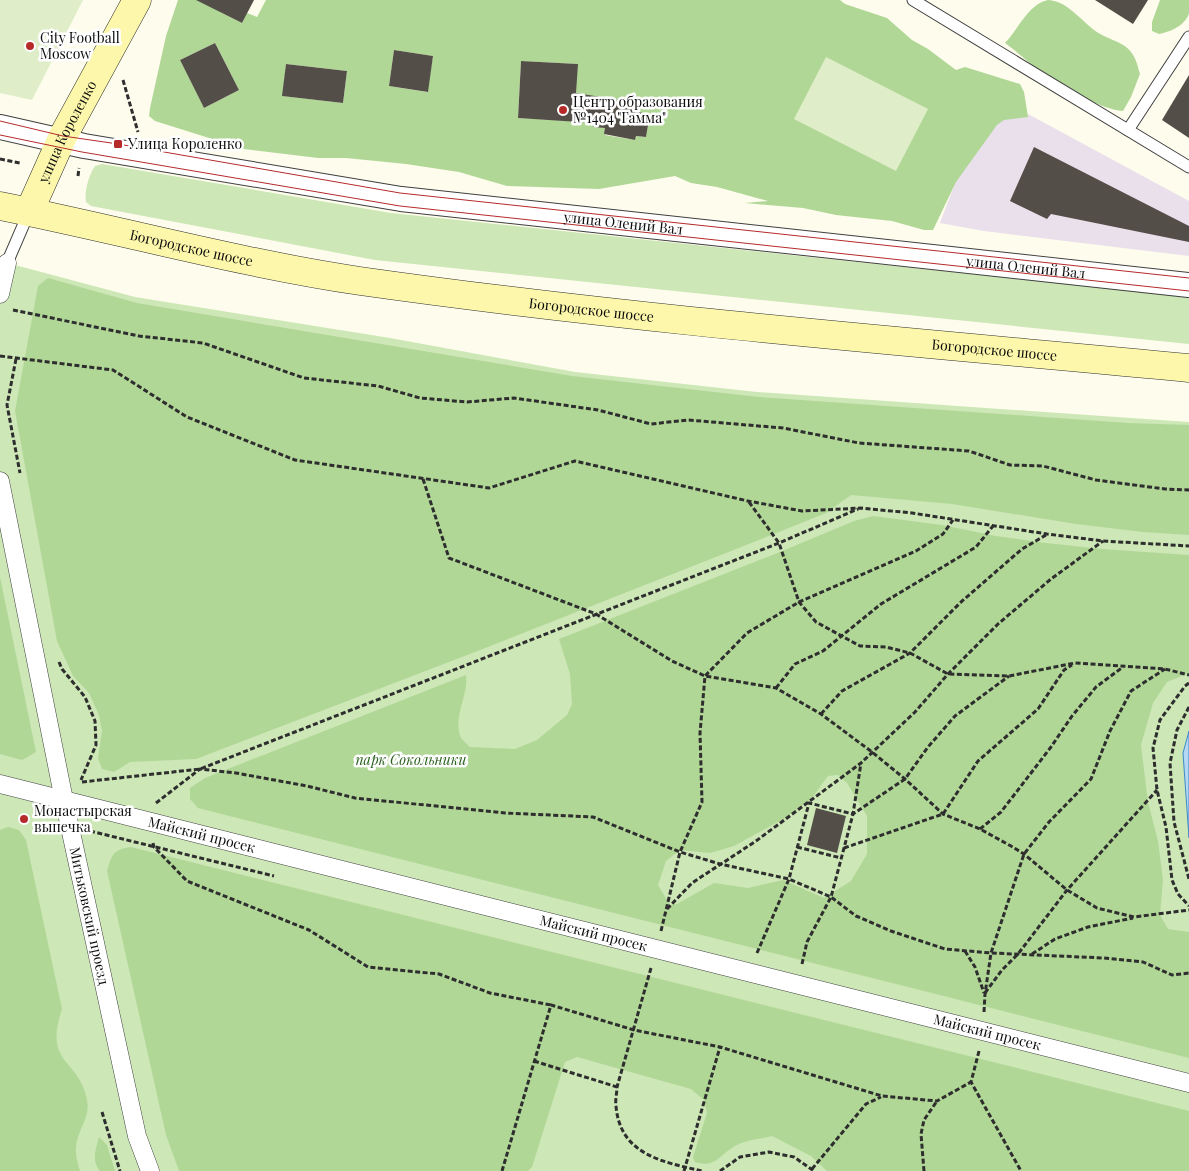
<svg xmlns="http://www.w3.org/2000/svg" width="1189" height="1171" viewBox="0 0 1189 1171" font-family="'Playfair Display',serif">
<rect width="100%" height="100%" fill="#fefcec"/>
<path fill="#eae0eb" d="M989,93L1189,201V256L984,231L940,223Z"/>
<g fill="#cde7b7">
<path d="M102,164L391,213L1189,297V344L375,260L91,206L86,202C84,191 89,175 95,166Z"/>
<path d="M0,261L135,297L390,338L575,372L757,392L1189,422V1171H0Z"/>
</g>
<g fill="#b1d797" fill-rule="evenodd">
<path d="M178,0H226L220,12L242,23L247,13L257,17L266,0H840L845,4L887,18L912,40L928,49L956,70L965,67L1020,84L1024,92L1028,117L1004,120L997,125L956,182L933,230H924L892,221L836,215L803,208L745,203L768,201L717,187L691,183L675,176L599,189L507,186L459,172L406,164L346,158H318L244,149L155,121L149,116L150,108L166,36ZM215,43L239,90L204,108L180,60ZM394,50L433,56L427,92L389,86ZM521,61L577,64L574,121L518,118ZM286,64L347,71L343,103L283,96ZM598,97L638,103L637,112L650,115L646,137L636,136L635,140L605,135V128L593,126Z"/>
<path d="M1048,0C1070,1 1083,25 1102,35C1111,40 1125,43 1131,52C1136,58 1138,67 1140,74L1131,97L1123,111C1103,110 1061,87 1045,75C1031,65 1019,53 1005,43C1018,30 1028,4 1048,0Z"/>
<path d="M1160,0H1189C1189,4 1189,9 1189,13C1186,25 1170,32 1159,34L1152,31V22Z"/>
<path d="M48,278L137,303L572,376L759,397L1128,423L1189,425V535L1143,532L1076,524L952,504L851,495L826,513L764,538L475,652L196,759L130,762L114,772L102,769L98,758L102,731L99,715L89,693L73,676L57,641L15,411L38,286Z"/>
<path d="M873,516L942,525L996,536L1046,543L1102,549L1189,555V673L1167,682L1153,703L1141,745L1148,802L1158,841L1163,880L1160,915L1168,929L1189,932V1058L198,808L190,799V788L205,778L466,675C469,695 452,718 461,738C463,741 467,744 470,747L515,749L537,740L567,715L572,704L570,674L559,639L775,554L854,521ZM838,775L847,783L867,816V854L851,881L824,898L783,880L748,888L714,883L677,904L670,905L658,885L666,861L680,850L710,853L734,846L785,818L812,798L828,776Z"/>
<path d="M0,577L36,752L22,760L0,754Z"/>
<path d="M8,827L19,830L26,840L62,1009C43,1066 79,1057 87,1100C90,1115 82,1124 78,1137C74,1149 76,1159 80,1171H0V830Z"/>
<path d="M131,847L1189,1111V1171H827L811,1156L772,1136C761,1139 747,1140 737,1145C720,1153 717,1169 695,1162L693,1157L707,1113L704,1100L691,1089L577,1057L565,1062L532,1167L528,1171H179L166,1135L107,871C112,854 113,850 131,847Z"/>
<path d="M99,1137L107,1145L115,1171H100C91,1160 96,1149 99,1137Z"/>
</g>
<g fill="#dfeec9">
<path d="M0,0H83L32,100L0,93Z"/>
<path d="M826,57L928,109L896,171L794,119Z"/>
</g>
<path fill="#b3d8f3" stroke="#3d89c7" d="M1189,731V838L1183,753Z"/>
<g fill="#544e49">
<path d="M196,0H254L242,23Z"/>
<path d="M1095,0H1148L1133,24Z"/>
<path d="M215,43L239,90L204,108L180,60Z"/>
<path d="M394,50L433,56L428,92L389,86Z"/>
<path d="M521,61L578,64L576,93L638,103L637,112L650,114L646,137L636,136L635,140L604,134L605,128L593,127L594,123L518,118Z"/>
<path d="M286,64L347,71L343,103L282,96Z"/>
<path d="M1189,75V138L1162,120Z"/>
<path d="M1034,147L1189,226V242L1051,214L1047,219L1010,201Z"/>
<path d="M816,808L846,816L837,853L807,845Z"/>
</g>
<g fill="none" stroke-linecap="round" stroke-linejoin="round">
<defs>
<g id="service">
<path d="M913,0L1189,167"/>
<path d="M1128,130L1189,37"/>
<path d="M7,263L29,212"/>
</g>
<g id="pedestrian">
<path d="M0,294L7,263"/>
<path id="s1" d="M0,481L64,800L137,1136L150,1171"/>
<path id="s2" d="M0,784L1189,1083"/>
</g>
<g id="minor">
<path id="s3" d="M0,127L84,146L401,199L1189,285"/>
</g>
<g id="secondary">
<path id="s4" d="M0,206C120,230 239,263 360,281C635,320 913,342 1189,368"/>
<path id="s5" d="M29,212L63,136L137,0"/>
</g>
</defs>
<use href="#service" stroke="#3f3f3f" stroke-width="13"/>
<use href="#pedestrian" stroke="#3f3f3f" stroke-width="19"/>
<use href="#minor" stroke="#3f3f3f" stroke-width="26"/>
<use href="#secondary" stroke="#2e2e2e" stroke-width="29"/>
<g stroke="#2e2e2e" stroke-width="3" stroke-dasharray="5 2.5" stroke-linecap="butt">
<path d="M123,80L138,132"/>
<path d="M0,159L20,163"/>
<path d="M78,176L79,168"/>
<path d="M13,310L139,336L203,343L304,378L378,386L420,398L467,402L514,398L598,410L651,424L688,420L783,428L859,443L969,451L1010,465L1043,466L1096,480L1165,489L1189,490"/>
<path d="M0,356L113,370L187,417L295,460L489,488L575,461L748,501L802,511L861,508L912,513L1047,534L1103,541L1189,546"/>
<path d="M16,359L7,405L20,473"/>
<path d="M423,479L449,558L596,614L672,661L705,676L776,688L821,714L872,752L905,779L943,814L980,829L1011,846L1024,854L1067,890L1097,908L1134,917L1189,910"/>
<path d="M749,502L779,543L799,602L816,622L860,646L886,647L910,653L948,674L1009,676L1075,663L1165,669L1189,675"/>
<path d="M59,662L62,669L85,697L95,721L96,745L81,780"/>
<path d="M1189,683L1185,686L1160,720L1153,748L1157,790L1166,827L1172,880L1178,894L1189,906"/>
<path d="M776,688L795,664L823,651L881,604L976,547L993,526"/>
<path d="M1189,707L1177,730L1170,763L1174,822L1189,879"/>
<path d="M821,714L842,691L910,653L961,602L1022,549L1046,535"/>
<path d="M82,782L200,769L779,543L858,509"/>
<path d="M156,803L200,769L236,773L307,786L355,798L505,813L593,817L680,852L720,864L789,879L831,897L856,916L891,931L945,949L991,953L1104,958L1143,962L1172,975L1189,973"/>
<path d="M980,829L1001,812L1051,747L1072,716L1096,687L1123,667"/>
<path d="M90,831L274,876"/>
<path d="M153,843L154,847L187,881L309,930L368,967L439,974L490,993L551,1005"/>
<path d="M797,847L841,858"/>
<path d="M844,848L943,814L978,761L1038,709L1064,670L1072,665"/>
<path d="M667,909L692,883L756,841L861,763L915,712L948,674L998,624L1051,579L1103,541"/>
<path d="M661,931L680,852L702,802L700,733L705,676L747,633L799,602L916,551L943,534L953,520"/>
<path d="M965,951L975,967L984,993"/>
<path d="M757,953L789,879L809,803L853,814L905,779L928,747L955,716L1009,676"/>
<path d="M1032,954L1055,939L1088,927L1133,918"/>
<path d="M802,964L807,942L831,897L853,814L861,763"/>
<path d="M651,968L617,1087C617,1093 615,1100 616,1106C620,1155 663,1162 702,1171"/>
<path d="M985,993L1002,970L1018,954L1067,890L1157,790"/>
<path d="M984,1012L985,994L991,953L1024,854L1049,822L1091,779L1110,731L1131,691L1165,669"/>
<path d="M979,1051L971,1082L1021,1171"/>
<path d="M534,1061L617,1087"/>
<path d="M102,1112L120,1171"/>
<path d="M812,1169L866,1104L881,1097"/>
<path d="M502,1171L551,1005L634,1030L720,1047L882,1096L937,1101L971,1082"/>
<path d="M684,1171L720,1047"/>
<path d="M720,1171L740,1157L769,1152L794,1157L814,1171"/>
<path d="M924,1171L921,1134L924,1120L937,1101"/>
</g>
<use href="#service" stroke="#fff" stroke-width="11"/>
<use href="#pedestrian" stroke="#fff" stroke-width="18"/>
<use href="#minor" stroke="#fff" stroke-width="24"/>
<use href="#secondary" stroke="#fcf7aa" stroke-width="28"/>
<g stroke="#b62b2a" stroke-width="1">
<path d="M0,121L63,136L118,144L400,193L1189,278"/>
<path d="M0,135L82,152L400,206L1189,291"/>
</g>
</g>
<g fill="#b62b2a" stroke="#fff" stroke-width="2">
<circle cx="30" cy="46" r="5"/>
<circle cx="563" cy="110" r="5"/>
<rect x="113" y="139" width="10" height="10" rx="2.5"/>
<circle cx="24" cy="819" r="5"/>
</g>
<g text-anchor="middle" stroke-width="5" stroke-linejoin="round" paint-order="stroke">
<g font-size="14" fill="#0c0c0c" stroke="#fff" text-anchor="start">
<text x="40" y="43">City Football<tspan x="40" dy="16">Moscow</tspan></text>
<text x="573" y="107">Центр образования<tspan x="573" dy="16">№1404 "Гамма"</tspan></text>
<text x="128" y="149">Улица Короленко</text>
<text x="34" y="816">Монастырская<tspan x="34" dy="16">выпечка</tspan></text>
</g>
<g font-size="14" fill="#0c0c0c" stroke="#fff">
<text dy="5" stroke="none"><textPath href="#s5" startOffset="89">улица Короленко</textPath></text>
<text dy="5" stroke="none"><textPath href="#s3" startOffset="631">улица Олений Вал</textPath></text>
<text dy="5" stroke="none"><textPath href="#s4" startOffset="196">Богородское шоссе</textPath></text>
<text dy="5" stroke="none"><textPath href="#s3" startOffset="1036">улица Олений Вал</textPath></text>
<text dy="5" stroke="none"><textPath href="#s4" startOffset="601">Богородское шоссе</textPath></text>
<text dy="5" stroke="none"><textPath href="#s4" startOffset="1006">Богородское шоссе</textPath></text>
<text dy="5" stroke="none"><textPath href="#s2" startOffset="208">Майский просек</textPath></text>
<text dy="5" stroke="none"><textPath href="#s1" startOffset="444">Митьковский проезд</textPath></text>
<text dy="5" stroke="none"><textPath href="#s2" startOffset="612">Майский просек</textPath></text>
<text dy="5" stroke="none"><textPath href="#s2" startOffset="1018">Майский просек</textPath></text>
</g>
<g font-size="14" font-style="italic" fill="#2a611f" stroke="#fff">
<text x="411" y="765">парк Сокольники</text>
</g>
</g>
</svg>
